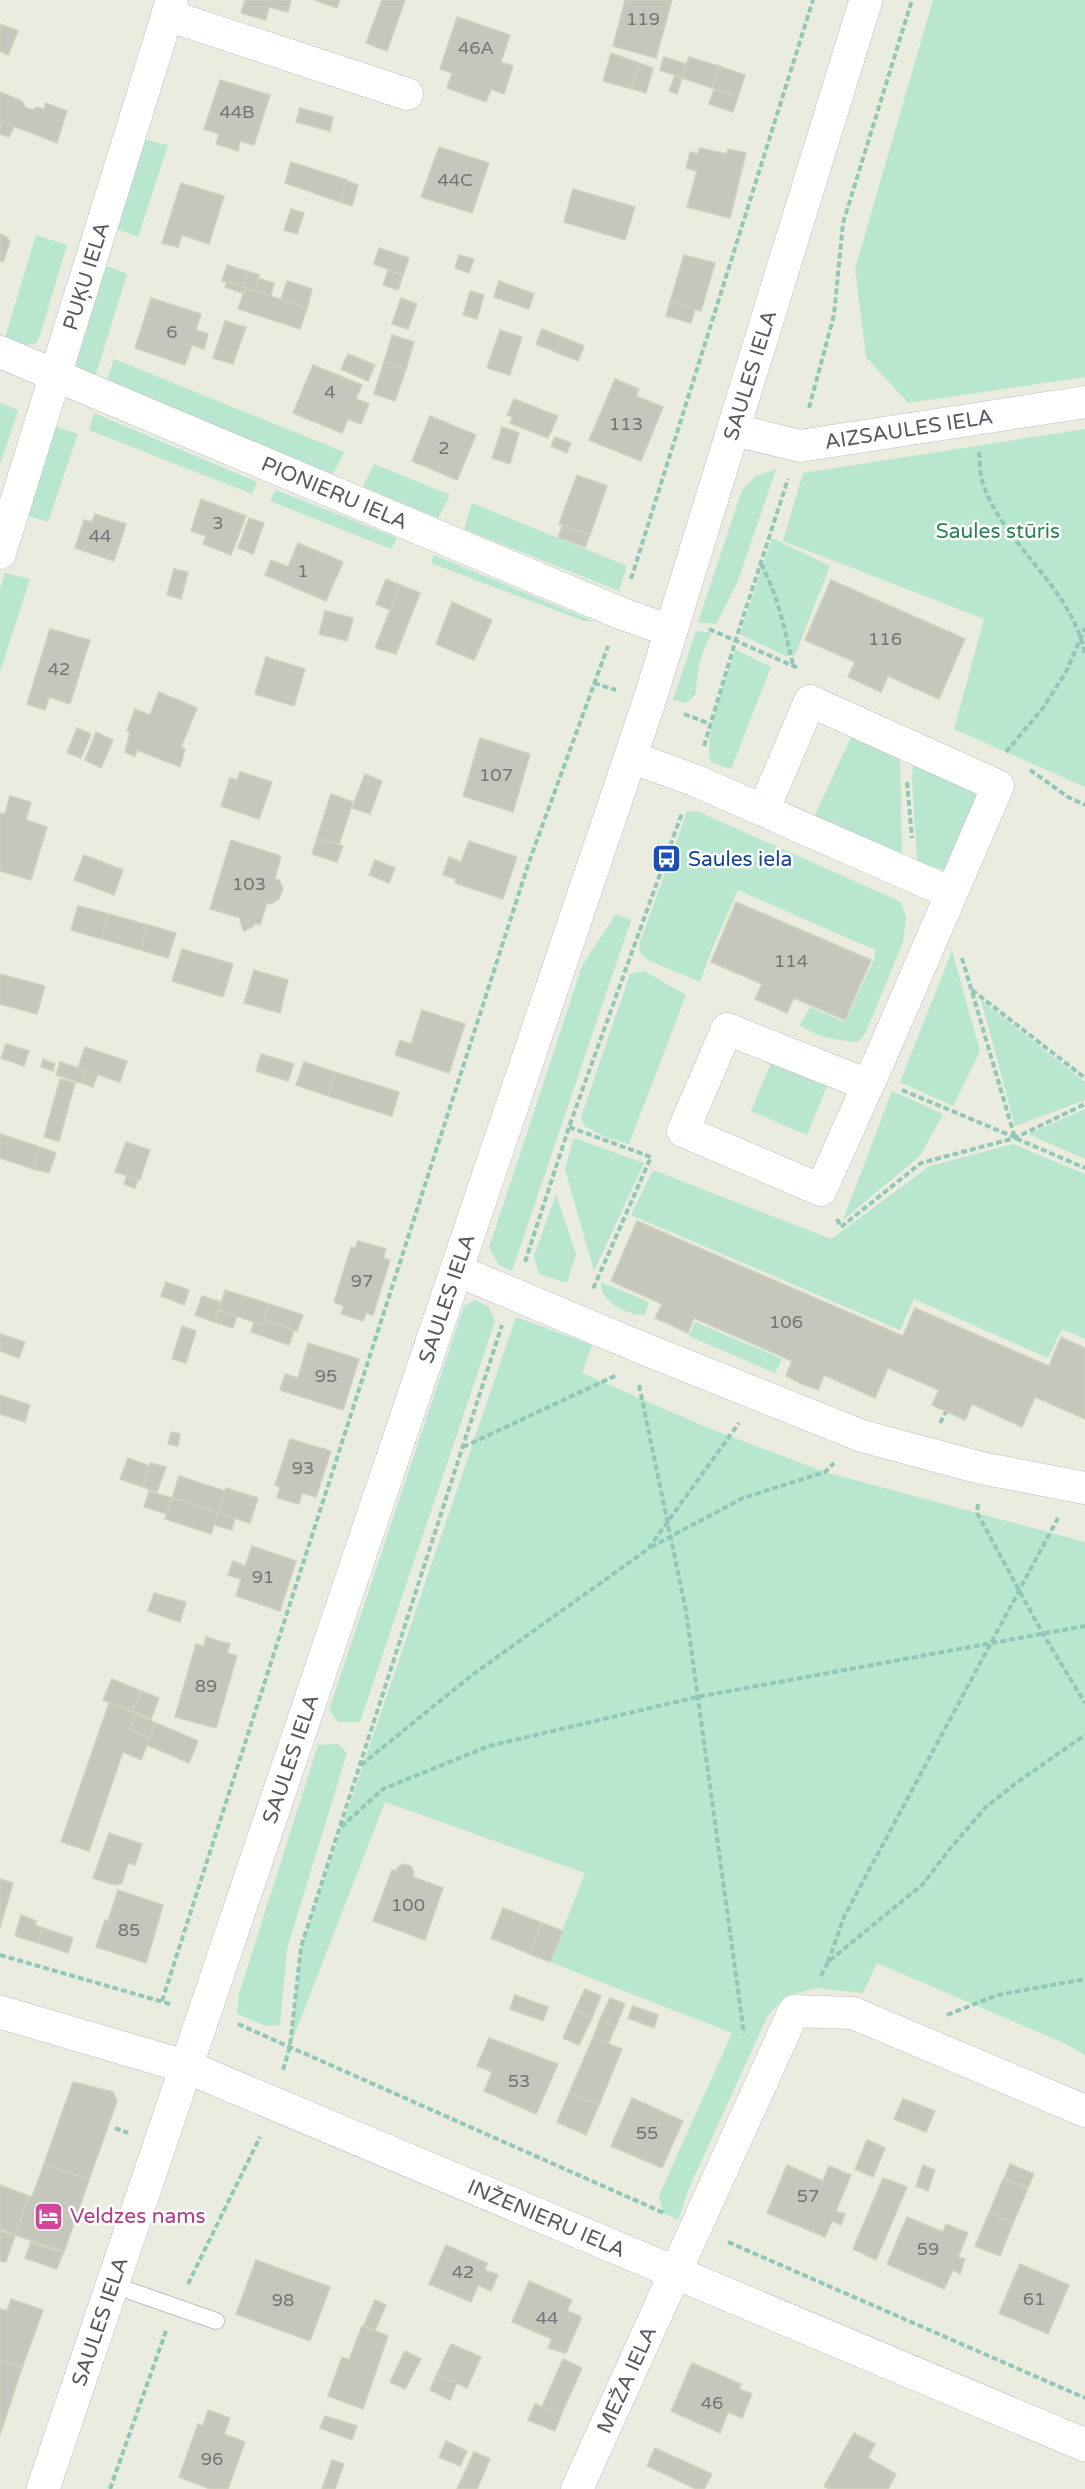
<svg xmlns="http://www.w3.org/2000/svg" width="1085" height="2489" viewBox="0 0 1085 2489" font-family="'Varela Round',sans-serif">
<rect width="100%" height="100%" fill="#e9ecdf"/>
<g fill="#b9e6ce">
<path d="M933,0H1085V377L908,403L866,357L855,269Z"/>
<path d="M139,138L168,145L138,237L111,227Z"/>
<path d="M36,235L67,245L40,335L36,343L23,346L4,341Z"/>
<path d="M99,263L127,274L95,377L78,369L73,359Z"/>
<path d="M114,359L344,452L333,474L106,384Z"/>
<path d="M0,403L18,410L0,464Z"/>
<path d="M94,413L257,482L252,494L89,430Z"/>
<path d="M50,425L78,434L48,522L23,514Z"/>
<path d="M1085,429V787L954,729L984,619L783,541L803,473Z"/>
<path d="M374,464L450,495L438,518L363,487Z"/>
<path d="M776,469L738,581L716,624L698,622L742,490L755,477Z"/>
<path d="M276,490L397,538L391,549L270,501Z"/>
<path d="M472,503L627,566L619,591L464,529Z"/>
<path d="M772,538L830,566L795,655L786,656L740,634Z"/>
<path d="M434,555L593,621H584L431,563Z"/>
<path d="M5,573L30,579L0,672V589Z"/>
<path d="M696,631L712,633C701,652 696,673 696,694L686,703L673,700Z"/>
<path d="M735,649L771,667L731,769L711,762C702,737 727,676 735,649Z"/>
<path d="M854,731L900,755L902,853L814,817Z"/>
<path d="M913,761L976,792L977,801L945,870L919,863L917,859L912,784Z"/>
<path d="M697,811L901,902L906,918L903,942L865,1034L858,1042C839,1041 816,1037 800,1025L810,1007L845,1022L875,957V950L738,890L712,949L700,982L648,960L639,951L640,942L687,812Z"/>
<path d="M616,914L631,920L512,1271L499,1265L489,1248L582,966Z"/>
<path d="M952,951L980,1051L953,1106L900,1082Z"/>
<path d="M644,971L686,995L629,1144L605,1137L584,1126L581,1117L630,974Z"/>
<path d="M981,1000L1085,1082V1100L1015,1126Z"/>
<path d="M773,1058L829,1081L807,1135L751,1111Z"/>
<path d="M892,1091L943,1114L920,1156L843,1220Z"/>
<path d="M1085,1109V1159L1028,1134Z"/>
<path d="M574,1138L644,1163L594,1271L565,1169Z"/>
<path d="M1013,1144L1085,1174V1339L1062,1329L1048,1358L914,1299L900,1330L631,1215L653,1170L831,1239L930,1166Z"/>
<path d="M556,1194L576,1254L567,1283L539,1274L534,1256Z"/>
<path d="M601,1282L649,1302L645,1315C627,1315 600,1303 601,1282Z"/>
<path d="M475,1300L489,1307L495,1321L360,1722H338L329,1710L464,1306Z"/>
<path d="M516,1317L592,1345L582,1373L706,1427L825,1472L1085,1542V2055L1064,2043L877,1963L863,1993L816,1988L786,1996L767,2017L689,2188L678,2220L663,2213L659,2196L732,2033L550,1962L585,1873L385,1802L290,2046L301,1947Z"/>
<path d="M695,1322L782,1359L775,1373L689,1336Z"/>
<path d="M338,1744L347,1753L287,1949L280,2025L266,2026L237,2014L239,1994L318,1745Z"/>
</g>
<g fill="#c5c7bc" stroke="#ced1bd" stroke-width="1.5">
<path d="M245,0H291L288,12L269,7L266,20L241,13Z"/>
<path d="M315,0H340L337,8Z"/>
<path d="M382,0H405L387,51L366,43Z"/>
<path d="M625,0H672L656,58L613,46Z"/>
<path d="M457,17L510,35L501,62L513,66L504,94L491,89L486,102L447,88L452,73L440,69Z"/>
<path d="M0,24L18,31L8,55L0,51Z"/>
<path d="M611,53L639,63L632,89L603,81Z"/>
<path d="M664,57L686,64L682,78L660,70Z"/>
<path d="M689,57L719,66L712,88L682,78Z"/>
<path d="M639,63L653,68L646,93L632,89Z"/>
<path d="M719,66L745,75L738,97L712,88Z"/>
<path d="M675,75L682,78L677,94L669,91Z"/>
<path d="M220,80L270,95L254,145L240,141L238,151L216,144L219,134L204,129Z"/>
<path d="M714,89L738,97L733,112L709,104Z"/>
<path d="M0,92L22,101L25,107L32,110L37,107L44,109L46,103L67,111L57,143L0,121Z"/>
<path d="M300,108L333,117L330,131L296,122Z"/>
<path d="M0,121L14,127L9,137L0,134Z"/>
<path d="M439,147L489,163L472,213L421,197Z"/>
<path d="M700,148L727,154L728,149L746,153L730,218L687,207L697,171L686,168L690,152L698,154Z"/>
<path d="M291,162L347,180L340,202L285,183Z"/>
<path d="M346,181L358,185L352,206L340,202Z"/>
<path d="M181,183L224,196L209,244L182,235L178,247L162,243Z"/>
<path d="M573,189L635,207L625,240L564,222Z"/>
<path d="M291,209L304,213L297,234L284,230Z"/>
<path d="M0,234L7,237L10,242L3,262L0,261Z"/>
<path d="M379,248L409,258L403,275L374,264Z"/>
<path d="M459,255L474,259L469,273L455,268Z"/>
<path d="M684,255L715,263L701,311L670,302Z"/>
<path d="M227,265L247,271L243,287L222,281Z"/>
<path d="M388,270L403,275L398,290L383,285Z"/>
<path d="M247,271L259,275L255,291L243,287Z"/>
<path d="M258,278L274,283L271,296L255,291Z"/>
<path d="M287,281L312,289L307,308L281,299Z"/>
<path d="M499,281L534,294L529,309L494,297Z"/>
<path d="M227,282L245,288L243,293L225,287Z"/>
<path d="M245,288L307,308L300,329L238,309Z"/>
<path d="M470,291L484,295L477,319L463,315Z"/>
<path d="M151,298L201,314L196,330L208,334L204,349L192,345L185,365L135,348Z"/>
<path d="M401,298L417,304L408,329L392,324Z"/>
<path d="M670,302L695,309L691,323L666,316Z"/>
<path d="M225,321L246,327L233,364L213,358Z"/>
<path d="M542,329L584,346L578,361L536,344Z"/>
<path d="M500,330L522,337L510,375L487,368Z"/>
<path d="M392,335L414,342L406,369L384,362Z"/>
<path d="M348,354L375,365L368,381L341,369Z"/>
<path d="M384,362L406,369L395,401L374,394Z"/>
<path d="M313,365L362,385L356,399L369,404L361,424L348,419L342,433L293,413Z"/>
<path d="M615,379L639,389L636,396L663,407L641,461L589,440Z"/>
<path d="M514,399L558,416L548,438L510,423L513,417L507,415Z"/>
<path d="M430,416L476,435L457,480L412,461Z"/>
<path d="M502,427L519,433L510,464L492,458Z"/>
<path d="M555,437L571,443L567,453L551,446Z"/>
<path d="M577,475L607,486L590,535L559,524Z"/>
<path d="M201,499L246,516L231,555L203,544L206,536L191,531Z"/>
<path d="M95,514L126,524L114,561L75,548L84,520L92,522Z"/>
<path d="M249,518L264,523L253,554L238,548Z"/>
<path d="M563,525L590,535L585,547L558,537Z"/>
<path d="M298,543L343,562L326,601L265,575L271,560L288,567Z"/>
<path d="M174,569L188,572L181,599L167,595Z"/>
<path d="M386,579L400,585L390,610L376,604Z"/>
<path d="M831,580L965,639L939,699L888,676L881,692L848,677L855,662L805,640Z"/>
<path d="M400,585L420,593L396,654L375,648Z"/>
<path d="M452,602L492,620L474,660L436,644Z"/>
<path d="M325,611L353,618L347,641L319,634Z"/>
<path d="M50,629L90,640L70,704L49,697L45,710L27,704Z"/>
<path d="M266,657L305,669L294,706L255,694Z"/>
<path d="M159,692L197,708L181,747L185,749L180,767L137,750L135,756L125,752L130,732L127,731L135,709L150,715Z"/>
<path d="M77,728L91,734L81,758L67,753Z"/>
<path d="M96,732L113,740L101,768L85,760Z"/>
<path d="M480,738L530,754L513,812L463,796Z"/>
<path d="M240,772L272,782L259,819L221,806L230,778L237,780Z"/>
<path d="M365,774L382,781L370,814L352,808Z"/>
<path d="M331,794L353,802L339,844L317,838Z"/>
<path d="M10,796L31,802L26,820L47,827L31,880L0,871V813L5,814Z"/>
<path d="M317,838L343,846L337,862L312,854Z"/>
<path d="M231,840L281,856L275,879L279,880L283,888L279,899L271,904L267,903L260,925L255,923L254,926L244,931L240,922L241,918L210,909Z"/>
<path d="M469,841L517,857L503,899L455,883L456,879L443,875L449,857L461,862Z"/>
<path d="M84,855L123,870L114,895L74,880Z"/>
<path d="M375,860L395,868L389,883L369,875Z"/>
<path d="M736,902L871,960L845,1020L794,998L787,1013L769,1005L755,999L762,984L711,962Z"/>
<path d="M78,906L109,914L102,939L71,930Z"/>
<path d="M109,914L148,925L141,950L102,939Z"/>
<path d="M148,925L176,933L168,958L141,950Z"/>
<path d="M182,949L233,964L223,997L172,981Z"/>
<path d="M254,970L288,980L280,1013L244,1003Z"/>
<path d="M0,974L45,986L37,1014L0,1004Z"/>
<path d="M422,1010L465,1024L449,1073L395,1055L400,1040L411,1044Z"/>
<path d="M6,1044L29,1051L24,1066L1,1058Z"/>
<path d="M85,1047L127,1061L120,1082L78,1068Z"/>
<path d="M261,1054L294,1064L288,1081L256,1071Z"/>
<path d="M43,1059L55,1064L53,1071L41,1067Z"/>
<path d="M60,1062L85,1070L81,1083L56,1075Z"/>
<path d="M304,1062L335,1072L328,1096L296,1085Z"/>
<path d="M85,1070L98,1074L93,1087L81,1083Z"/>
<path d="M335,1072L399,1092L392,1116L328,1096Z"/>
<path d="M60,1079L75,1083L59,1141L44,1137Z"/>
<path d="M0,1134L40,1147L33,1169L0,1158Z"/>
<path d="M126,1142L150,1150L140,1180L115,1172Z"/>
<path d="M40,1147L56,1153L49,1173L33,1169Z"/>
<path d="M127,1175L138,1179L135,1188L124,1184Z"/>
<path d="M637,1221L903,1336L915,1308L1049,1366L1061,1337L1085,1348V1419L1035,1397L1022,1427L972,1404L965,1420L932,1405L939,1390L888,1368L875,1398L824,1375L818,1390L800,1383L786,1376L792,1361L694,1318L688,1333L655,1318L662,1304L611,1281Z"/>
<path d="M358,1241L386,1249L383,1258L390,1260L373,1315L366,1313L363,1321L341,1314L344,1306L334,1302L351,1247L355,1249Z"/>
<path d="M166,1282L189,1290L184,1305L161,1296Z"/>
<path d="M225,1290L269,1304L262,1325L219,1310Z"/>
<path d="M202,1296L221,1302L214,1322L195,1315Z"/>
<path d="M269,1304L303,1315L297,1331L264,1320Z"/>
<path d="M219,1310L237,1316L233,1328L214,1322Z"/>
<path d="M264,1320L294,1330L289,1345L251,1332L254,1322L262,1325Z"/>
<path d="M182,1326L196,1331L186,1363L172,1359Z"/>
<path d="M0,1334L25,1342L19,1358L0,1351Z"/>
<path d="M308,1343L359,1359L343,1410L280,1390L285,1374L298,1378Z"/>
<path d="M0,1395L30,1405L25,1422L0,1414Z"/>
<path d="M171,1432L180,1434L178,1446L168,1444Z"/>
<path d="M290,1439L331,1451L316,1497L302,1493L299,1504L277,1498L280,1487L275,1485Z"/>
<path d="M128,1458L149,1466L143,1487L120,1479Z"/>
<path d="M150,1463L166,1467L157,1492L143,1487Z"/>
<path d="M179,1476L225,1491L218,1513L172,1498Z"/>
<path d="M226,1488L258,1498L250,1523L218,1513Z"/>
<path d="M149,1491L172,1498L167,1514L144,1507Z"/>
<path d="M172,1498L218,1513L211,1534L165,1519Z"/>
<path d="M218,1513L235,1518L232,1530L214,1525Z"/>
<path d="M252,1546L296,1561L280,1611L236,1596L241,1579L228,1575L233,1561L245,1566Z"/>
<path d="M154,1593L186,1602L180,1622L148,1611Z"/>
<path d="M206,1637L230,1644L227,1653L237,1656L216,1728L175,1717L196,1644L204,1646Z"/>
<path d="M112,1679L141,1691L132,1711L103,1700Z"/>
<path d="M141,1691L159,1698L151,1719L132,1711Z"/>
<path d="M109,1703L136,1714L130,1729L150,1738L141,1760L123,1752L89,1851L61,1842Z"/>
<path d="M136,1714L156,1723L150,1738L130,1729Z"/>
<path d="M156,1723L198,1741L189,1763L147,1745Z"/>
<path d="M109,1833L142,1844L135,1865L128,1863L122,1883L115,1885L93,1878Z"/>
<path d="M404,1864L411,1866L414,1873L413,1877L443,1888L425,1940L373,1921L392,1870L396,1871L398,1867Z"/>
<path d="M0,1879L13,1883L0,1928Z"/>
<path d="M118,1890L163,1905L146,1963L96,1947L105,1920L108,1921Z"/>
<path d="M503,1908L542,1923L530,1954L491,1938Z"/>
<path d="M21,1915L36,1921L35,1925L43,1928L38,1943L15,1936Z"/>
<path d="M542,1923L563,1931L550,1962L530,1954Z"/>
<path d="M43,1928L73,1938L68,1953L38,1943Z"/>
<path d="M585,1989L601,1996L592,2018L575,2010Z"/>
<path d="M515,1995L548,2007L543,2021L510,2009Z"/>
<path d="M610,1998L625,2004L616,2026L600,2019Z"/>
<path d="M633,2006L658,2015L654,2028L628,2018Z"/>
<path d="M575,2010L592,2018L579,2045L563,2038Z"/>
<path d="M600,2019L616,2026L608,2044L593,2038Z"/>
<path d="M489,2038L558,2064L536,2114L484,2091L492,2072L477,2066Z"/>
<path d="M593,2038L622,2049L599,2105L569,2093Z"/>
<path d="M73,2082L113,2092L117,2101L89,2180L44,2164Z"/>
<path d="M569,2093L599,2105L586,2135L557,2122Z"/>
<path d="M632,2098L683,2121L662,2168L611,2146Z"/>
<path d="M903,2099L935,2111L926,2132L894,2119Z"/>
<path d="M867,2140L885,2148L873,2177L855,2169Z"/>
<path d="M44,2164L89,2180L64,2252L15,2235L29,2196L32,2197Z"/>
<path d="M1010,2164L1034,2174L1028,2188L1004,2179Z"/>
<path d="M787,2165L823,2181L829,2166L851,2175L836,2211L845,2214L841,2225L832,2221L825,2237L767,2213Z"/>
<path d="M923,2165L935,2170L928,2191L916,2186Z"/>
<path d="M883,2178L907,2187L876,2260L853,2249Z"/>
<path d="M1003,2179L1028,2188L1013,2223L989,2213Z"/>
<path d="M0,2185L29,2196L15,2235L0,2229Z"/>
<path d="M989,2213L1013,2223L1000,2256L975,2246Z"/>
<path d="M907,2217L943,2232L946,2224L968,2233L958,2257L965,2259L960,2274L953,2270L944,2289L887,2264Z"/>
<path d="M0,2231L15,2236L6,2262L0,2261Z"/>
<path d="M31,2242L63,2253L57,2269L25,2258Z"/>
<path d="M446,2245L487,2263L485,2270L498,2275L491,2291L478,2285L471,2302L429,2284Z"/>
<path d="M256,2260L330,2287L310,2341L236,2314Z"/>
<path d="M1020,2264L1069,2285L1048,2334L999,2313Z"/>
<path d="M529,2281L572,2300L567,2311L580,2316L581,2319L566,2353L548,2348L552,2339L512,2322Z"/>
<path d="M11,2299L43,2310L22,2368L0,2361V2309L7,2311Z"/>
<path d="M375,2300L386,2305L375,2330L364,2325Z"/>
<path d="M362,2326L388,2336L363,2409L328,2396L342,2357L349,2360Z"/>
<path d="M451,2344L481,2357L467,2388L437,2374Z"/>
<path d="M405,2351L421,2359L405,2389L390,2382Z"/>
<path d="M563,2359L582,2368L561,2415L542,2407Z"/>
<path d="M0,2361L22,2368L0,2435Z"/>
<path d="M692,2363L741,2384L739,2389L752,2394L742,2418L728,2412L720,2433L671,2411Z"/>
<path d="M437,2374L457,2383L450,2400L430,2390Z"/>
<path d="M535,2404L561,2415L555,2431L528,2420Z"/>
<path d="M208,2410L230,2418L224,2434L245,2442L228,2489H210L179,2477L198,2424L203,2426Z"/>
<path d="M325,2416L357,2426L352,2440L320,2428Z"/>
<path d="M854,2433L875,2444L868,2458L896,2474L888,2489H829L824,2486Z"/>
<path d="M446,2441L467,2451L460,2466L439,2457Z"/>
<path d="M655,2448L712,2474L704,2489H696L647,2466Z"/>
<path d="M474,2452L490,2459L477,2489H457Z"/>
<path d="M332,2460L344,2464L335,2489H322Z"/>
</g>
<g fill="none" stroke-linecap="round" stroke-linejoin="round">
<defs>
<path id="service" d="M113,2285L216,2321"/>
<g id="minor">
<path d="M167,15L407,94"/>
<path id="s1" d="M0,352L620,613L671,631"/>
<path id="s2" d="M735,430L800,446L1085,402"/>
<path id="s3" d="M0,553L172,0"/>
<path d="M630,757L694,780L951,893"/>
<path d="M764,809L810,701L998,786L872,1077L868,1085L821,1190L683,1131L727,1029L868,1085"/>
<path d="M456,1270L642,1348L862,1436L981,1468L1085,1488"/>
<path id="s4" d="M577,2489L794,2011L853,2013L1085,2111"/>
</g>
<g id="tertiary">
<path id="s5" d="M0,2012L187,2067L1085,2445"/>
<path id="s6" d="M43,2489L649,702L866,0"/>
</g>
</defs>
<use href="#service" stroke="#bfbec7" stroke-width="18"/>
<use href="#minor" stroke="#bfbec7" stroke-width="33"/>
<use href="#tertiary" stroke="#bfbec7" stroke-width="34"/>
<g stroke="#92c6b9" stroke-width="4" stroke-dasharray="6 3" stroke-linecap="butt">
<path d="M809,408L834,315L843,223L912,0"/>
<path d="M979,452C980,462 980,475 983,484C1006,548 1071,586 1085,654"/>
<path d="M761,564C778,595 785,631 793,665"/>
<path d="M631,579L813,0"/>
<path d="M709,629L798,668"/>
<path d="M594,683L616,690"/>
<path d="M684,714L710,724"/>
<path d="M704,746L736,639L788,479"/>
<path d="M1006,752L1043,708L1066,672L1085,628"/>
<path d="M1030,770L1068,797L1085,805"/>
<path d="M907,782L912,838"/>
<path d="M962,958L1015,1138L1085,1168"/>
<path d="M972,990L1085,1078"/>
<path d="M902,1090L1014,1137"/>
<path d="M569,1127L651,1157L593,1289"/>
<path d="M837,1219L841,1227L921,1163L1015,1138L1085,1104"/>
<path d="M525,1262L569,1127L682,813"/>
<path d="M639,1385L686,1611L744,2034"/>
<path d="M940,1423L946,1412"/>
<path d="M463,1447L617,1375"/>
<path d="M978,1504L977,1513L1043,1634L1085,1703"/>
<path d="M651,1547L743,1498L825,1472L834,1463"/>
<path d="M361,1765L472,1675L648,1549L739,1423"/>
<path d="M341,1827L383,1789L489,1746L697,1697L1085,1626"/>
<path d="M0,1955L170,2004"/>
<path d="M828,1962L844,1917L1058,1518"/>
<path d="M821,1976L828,1962L923,1884L949,1850L985,1808L1016,1783L1085,1735"/>
<path d="M162,2001L529,862L608,646"/>
<path d="M947,2015L997,1995L1085,1979"/>
<path d="M238,2024L664,2213"/>
<path d="M283,2070L290,2046L301,1947L502,1325"/>
<path d="M115,2128L128,2133"/>
<path d="M728,2242L1085,2398"/>
<path d="M188,2284L260,2137"/>
<path d="M110,2489L166,2331"/>
</g>
<use href="#service" stroke="#fff" stroke-width="16"/>
<use href="#minor" stroke="#fff" stroke-width="32"/>
<use href="#tertiary" stroke="#fff" stroke-width="33"/>
</g>
<defs>
<symbol id="bus-square" viewBox="-11 -11 22 22"><rect x="-9" y="-9" width="18" height="18" rx="4" fill="#1a4fb4" stroke="#fff"/><path d="M-5-6H5V4H4V6H2V4H-2V6H-4V4H-5ZM-3.5-4V0h7V-4ZM-3.5 1.2v1.5H-2V1.2ZM2 1.2v1.5H3.5V1.2Z" fill="#fff"/></symbol>
<symbol id="hotel-square" viewBox="-11 -11 22 22"><rect x="-9" y="-9" width="18" height="18" rx="4" fill="#d1479c" stroke="#fff"/><path d="M-6-4.5h1.5V1H6V5H4.5V3h-9V5H-6ZM-4 0a1.8 1.8 0 1 1 3.6 0ZM.5 0V-2.5h3Q6-2.5 6 0Z" fill="#fff"/></symbol>
</defs>
<g fill-rule="evenodd">
<use href="#bus-square" x="650" y="842" width="33" height="33"/>
<use href="#hotel-square" x="32" y="2200" width="33" height="33"/>
</g>
<g text-anchor="middle" stroke-width="5" stroke-linejoin="round" paint-order="stroke">
<g font-size="18" fill="#737478">
<text x="643" y="25">119</text>
<text x="476" y="54">46A</text>
<text x="237" y="118">44B</text>
<text x="455" y="186">44C</text>
<text x="172" y="338">6</text>
<text x="330" y="398">4</text>
<text x="626" y="430">113</text>
<text x="444" y="454">2</text>
<text x="218" y="529">3</text>
<text x="100" y="542">44</text>
<text x="303" y="577">1</text>
<text x="885" y="645">116</text>
<text x="59" y="675">42</text>
<text x="496" y="781">107</text>
<text x="249" y="890">103</text>
<text x="791" y="967">114</text>
<text x="362" y="1287">97</text>
<text x="786" y="1328">106</text>
<text x="326" y="1382">95</text>
<text x="303" y="1474">93</text>
<text x="263" y="1583">91</text>
<text x="206" y="1692">89</text>
<text x="408" y="1911">100</text>
<text x="129" y="1936">85</text>
<text x="519" y="2087">53</text>
<text x="647" y="2139">55</text>
<text x="808" y="2202">57</text>
<text x="928" y="2255">59</text>
<text x="463" y="2278">42</text>
<text x="1034" y="2305">61</text>
<text x="283" y="2306">98</text>
<text x="547" y="2324">44</text>
<text x="712" y="2409">46</text>
<text x="212" y="2465">96</text>
</g>
<g font-size="21" fill="#585861" stroke="#fff">
<text dy="7" stroke="none"><textPath href="#s3" startOffset="290">PUĶU IELA</textPath></text>
<text dy="7" stroke="none"><textPath href="#s6" startOffset="2229">SAULES IELA</textPath></text>
<text dy="7" stroke="none"><textPath href="#s2" startOffset="177">AIZSAULES IELA</textPath></text>
<text dy="7" stroke="none"><textPath href="#s1" startOffset="363">PIONIERU IELA</textPath></text>
<text dy="7" stroke="none"><textPath href="#s6" startOffset="1257">SAULES IELA</textPath></text>
<text dy="7" stroke="none"><textPath href="#s6" startOffset="771">SAULES IELA</textPath></text>
<text dy="7" stroke="none"><textPath href="#s5" startOffset="585">INŽENIERU IELA</textPath></text>
<text dy="7" stroke="none"><textPath href="#s6" startOffset="177">SAULES IELA</textPath></text>
<text dy="7" stroke="none"><textPath href="#s4" startOffset="120">MEŽA IELA</textPath></text>
</g>
<g font-size="21" fill="#2e8258" stroke="#fff">
<text x="998" y="538">Saules stūris</text>
</g>
<g font-size="21" fill="#164399" stroke="#fff" text-anchor="start">
<text x="688" y="866">Saules iela</text>
</g>
<g font-size="21" fill="#b23c85" stroke="#fff" text-anchor="start">
<text x="70" y="2223">Veldzes nams</text>
</g>
</g>
</svg>
